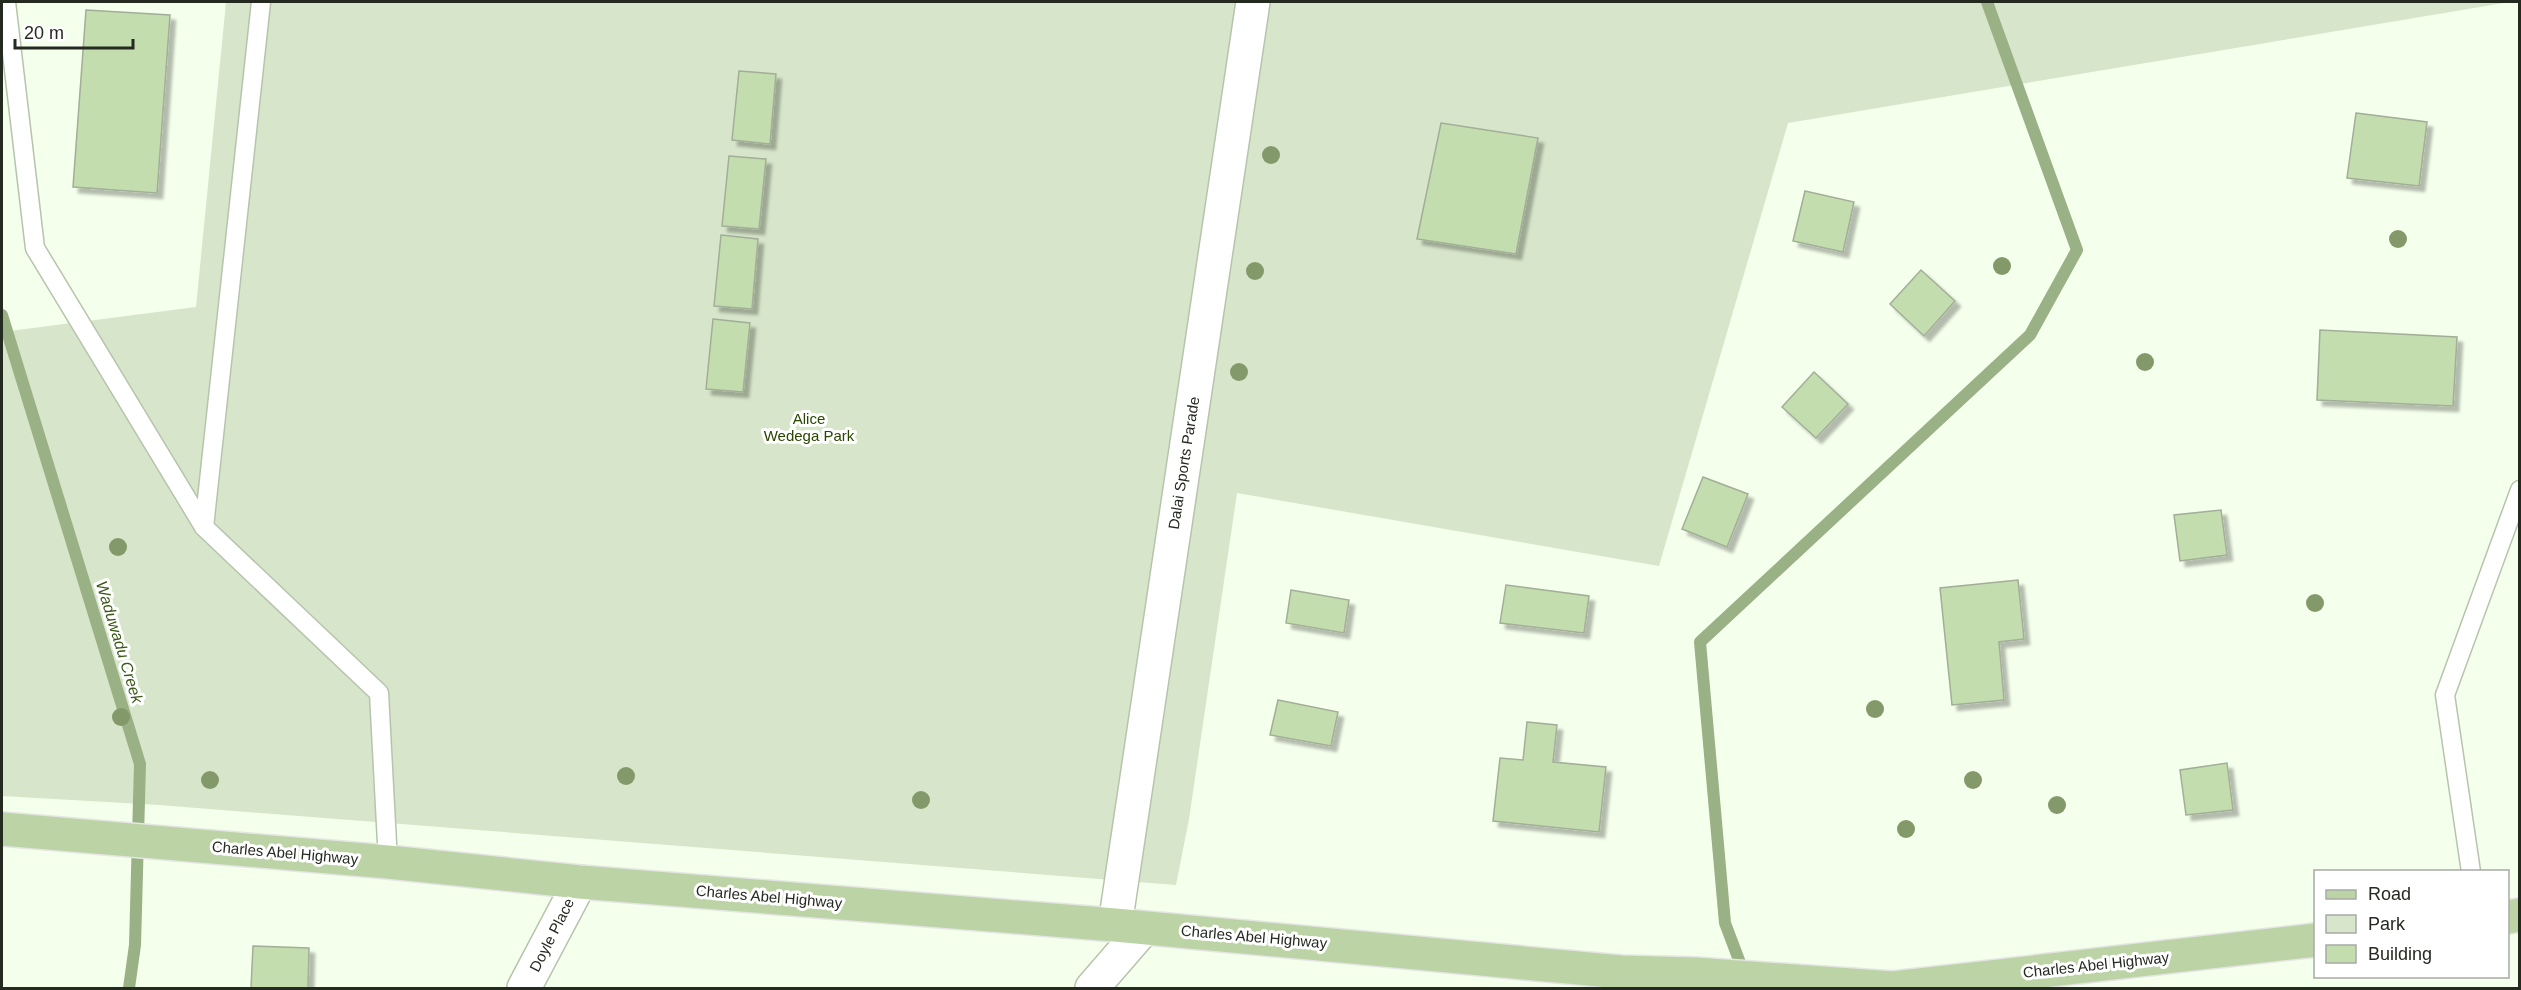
<svg xmlns="http://www.w3.org/2000/svg" width="2521" height="990" viewBox="0 0 2521 990" font-family="Arial,sans-serif">
<defs>
<filter id="shadow"><feDropShadow dx="5.5" dy="5.5" stdDeviation="1.5" flood-color="#0004"/></filter>
</defs>
<rect width="100%" height="100%" fill="#f4ffec"/>
<path fill="#d7e6ca" d="M226,2H2510L1788,123L1659,566L1237,493L1189,819L1176,885L159,805L2,796V332L196,307Z"/>
<g fill="none" stroke-linecap="round" stroke-linejoin="round">
<g stroke="#99b185" stroke-width="12">
<path d="M2,315L140,764L135,945L129,988"/>
<path d="M1745,976L1725,923L1700,642L2030,335L2077,250L1987,2"/>
</g>
</g>
<g fill="#c4ddaf" stroke="#a2ae98" stroke-width="1.5" filter="url(#shadow)">
<path d="M86,10L170,15L157,193L73,187Z"/>
<path d="M739,71L776,74L770,144L732,140Z"/>
<path d="M2356,113L2427,122L2419,186L2347,178Z"/>
<path d="M1441,123L1538,138L1516,254L1417,239Z"/>
<path d="M729,156L766,159L759,229L722,226Z"/>
<path d="M1805,191L1854,202L1843,252L1793,241Z"/>
<path d="M721,235L758,239L752,309L714,306Z"/>
<path d="M1921,270L1955,301L1924,336L1890,304Z"/>
<path d="M713,319L750,323L743,392L706,389Z"/>
<path d="M2320,330L2457,337L2453,406L2317,400Z"/>
<path d="M1814,372L1848,404L1816,438L1782,407Z"/>
<path d="M1703,477L1748,494L1727,547L1682,529Z"/>
<path d="M2221,510L2227,555L2180,561L2174,515Z"/>
<path d="M2018,580L2024,639L1999,642L2004,700L1952,705L1940,588Z"/>
<path d="M1506,585L1589,596L1584,633L1500,623Z"/>
<path d="M1291,590L1349,600L1344,633L1286,623Z"/>
<path d="M1278,700L1338,712L1331,746L1270,735Z"/>
<path d="M1527,722L1557,725L1553,762L1606,767L1599,832L1493,821L1500,758L1523,760Z"/>
<path d="M2227,763L2233,810L2186,815L2180,770Z"/>
<path d="M253,946L309,948L308,988H251Z"/>
</g>
<g fill="none" stroke-linecap="round" stroke-linejoin="round">
<defs>
<g id="lane">
<path d="M6,2L35,248L204,527L379,693L388,862"/>
<path d="M204,527L261,2"/>
<path d="M2471,872L2445,695L2520,490"/>
</g>
<g id="street">
<path d="M1115,925L1253,2"/>
<path d="M524,988L580,882"/>
<path d="M1092,988L1144,928"/>
</g>
<g id="primary">
<path d="M2,829L388,862L580,882L1115,925L1621,972L1695,974L1893,988L2316,940"/>
<path d="M2508,917L2520,915"/>
</g>
</defs>
<use href="#lane" stroke="#b7c4ad" stroke-width="21"/>
<use href="#street" stroke="#b7c4ad" stroke-width="36"/>
<use href="#primary" stroke="#e5e5e4" stroke-width="36"/>
<use href="#lane" stroke="#fff" stroke-width="18"/>
<use href="#street" stroke="#fff" stroke-width="33"/>
<use href="#primary" stroke="#bbd3a5" stroke-width="33"/>
</g>
<g fill="#84996a">
<circle cx="1271" cy="155" r="9"/>
<circle cx="2398" cy="239" r="9"/>
<circle cx="2002" cy="266" r="9"/>
<circle cx="1255" cy="271" r="9"/>
<circle cx="2145" cy="362" r="9"/>
<circle cx="1239" cy="372" r="9"/>
<circle cx="118" cy="547" r="9"/>
<circle cx="2315" cy="603" r="9"/>
<circle cx="1875" cy="709" r="9"/>
<circle cx="121" cy="717" r="9"/>
<circle cx="626" cy="776" r="9"/>
<circle cx="210" cy="780" r="9"/>
<circle cx="1973" cy="780" r="9"/>
<circle cx="921" cy="800" r="9"/>
<circle cx="2057" cy="805" r="9"/>
<circle cx="1906" cy="829" r="9"/>
</g>
<g text-anchor="middle" stroke-width="6" stroke-linejoin="round" paint-order="stroke">
<g font-size="15" fill="#294600" stroke="#fff">
<text x="809" y="424">Alice<tspan x="809" dy="17">Wedega Park</tspan></text>
</g>
<g font-size="15" fill="#252a21" stroke="#fff">
<text transform="translate(1184 463) rotate(-81)" y="5">Dalai Sports Parade</text>
<text transform="translate(285 853) rotate(5)" y="5">Charles Abel Highway</text>
<text transform="translate(769 897) rotate(5)" y="5">Charles Abel Highway</text>
<text transform="translate(552 935) rotate(-63)" y="5">Doyle Place</text>
<text transform="translate(1254 937) rotate(5)" y="5">Charles Abel Highway</text>
<text transform="translate(2096 965) rotate(-6)" y="5">Charles Abel Highway</text>
</g>
<g font-size="16" font-style="italic" fill="#3b5819" stroke="#fff">
<text transform="translate(120 642) rotate(73)" y="6">Waduwadu Creek</text>
</g>
</g>
<rect width="2521" height="990" fill="none" stroke="#252a21" stroke-width="6"/>
<rect x="2314" y="870" width="195" height="108" fill="#ffffff" stroke="#a8aaa6" stroke-width="1.5"/>
<rect x="2326" y="890" width="30" height="9" fill="#bbd3a5" stroke="#a8aaa6" stroke-width="1.5"/>
<text x="2368" y="900" font-size="18" fill="#252a21">Road</text>
<rect x="2326" y="915" width="30" height="18" fill="#d7e6ca" stroke="#a8aaa6" stroke-width="1.5"/>
<text x="2368" y="930" font-size="18" fill="#252a21">Park</text>
<rect x="2326" y="945" width="30" height="18" fill="#c4ddaf" stroke="#a8aaa6" stroke-width="1.5"/>
<text x="2368" y="960" font-size="18" fill="#252a21">Building</text>
<path d="M15 39v9h118v-9" fill="none" stroke="#252a21" stroke-width="3"/>
<text x="24" y="39" font-size="18" fill="#252a21" stroke="#ffffff" stroke-width="4.5" paint-order="stroke">20 m</text>
</svg>
